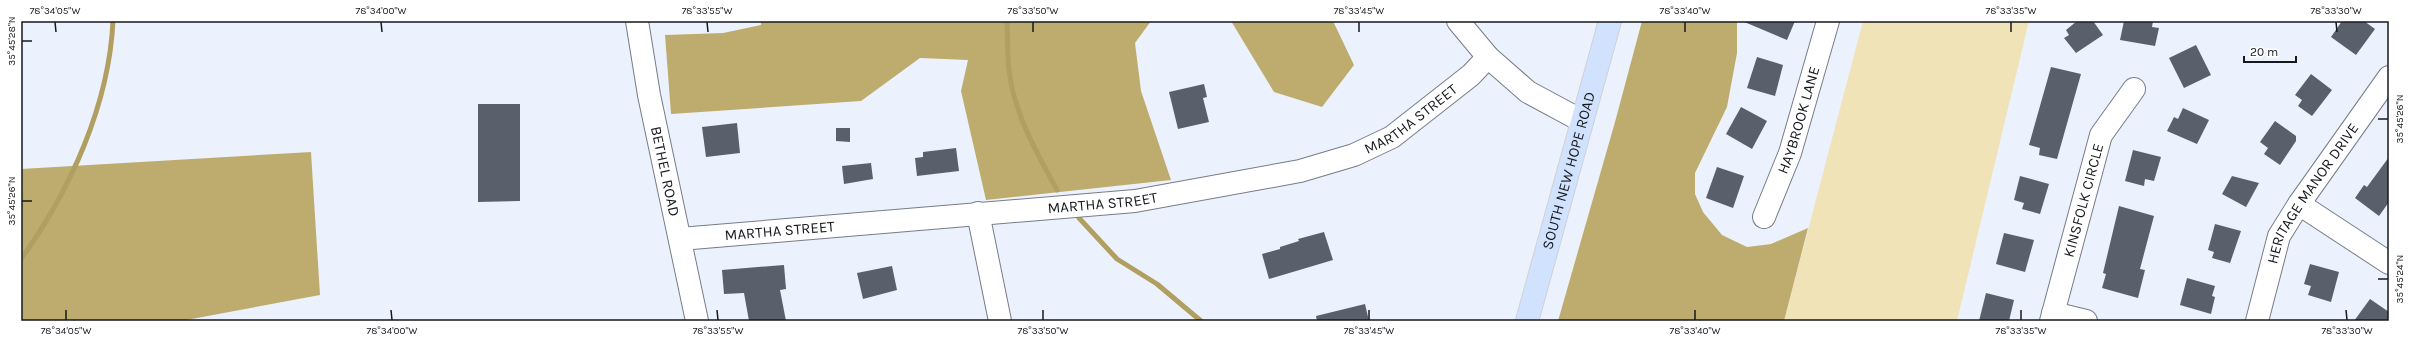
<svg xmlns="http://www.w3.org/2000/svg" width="2410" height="342" viewBox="0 0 2410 342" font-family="Karla,sans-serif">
<rect width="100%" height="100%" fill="#ecf2fd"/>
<path fill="#f0e3b8" d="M1863,21H2029L1957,321H1784Z"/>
<g fill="#beac6e">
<path d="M761,21H1151L1135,43L1141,91L1171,180L986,200L961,91L968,60L920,58L861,101L671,114L665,35L723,33L761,25Z"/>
<path d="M1231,21H1333L1354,65L1322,107L1274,92Z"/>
<path d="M1642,21H1737V53L1727,107L1695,173V194L1703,212L1722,235L1747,247L1771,244L1808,228L1784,321H1558L1615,122Z"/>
<path d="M311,152L320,295L181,321H21V169Z"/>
</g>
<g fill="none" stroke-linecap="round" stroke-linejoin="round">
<g stroke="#b19f61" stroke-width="5">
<path d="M1007,21C1008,37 1007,54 1009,70C1014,114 1037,153 1057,190"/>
<path d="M1079,218L1117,259L1157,284L1201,321"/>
<path d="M21,259C70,191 109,105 113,21"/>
</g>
</g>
<g fill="#595f6b">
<path d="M1742,21H1795L1787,40Z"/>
<path d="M2077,21H2093L2103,35L2076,53L2064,38L2069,35L2066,30Z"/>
<path d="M2124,21H2153L2152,27L2159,28L2155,46L2120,40Z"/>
<path d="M2342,21H2364L2375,29L2356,55L2331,37Z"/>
<path d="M2196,45L2211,75L2184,88L2169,58Z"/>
<path d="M1757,57L1783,65L1775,96L1747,88Z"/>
<path d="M2051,67L2081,74L2057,159L2039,155L2040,148L2029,145Z"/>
<path d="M2311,74L2332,90L2312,116L2298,106L2302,100L2295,95Z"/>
<path d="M1204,84L1207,97L1203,98L1209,122L1178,129L1169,92Z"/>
<path d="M478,104H520V201L478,202Z"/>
<path d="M1741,107L1767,121L1752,149L1726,134Z"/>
<path d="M2183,108L2209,120L2197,144L2167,131L2174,117L2178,119Z"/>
<path d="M2275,121L2296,136V141L2280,165L2264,154L2268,148L2260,142Z"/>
<path d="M737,123L740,153L706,157L702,127Z"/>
<path d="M836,128H850V142L836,141Z"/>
<path d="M956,148L959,171L917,176L915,158L923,157V152Z"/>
<path d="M2133,150L2161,157L2154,181L2145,179L2144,186L2125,181Z"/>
<path d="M2389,157V202L2379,216L2355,198L2364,185L2367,187Z"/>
<path d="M871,163L873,179L844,184L842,166Z"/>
<path d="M1717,167L1744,176L1733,208L1706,198Z"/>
<path d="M2020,176L2049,184L2040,214L2022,209L2024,203L2014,200Z"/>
<path d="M2232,176L2259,183L2246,207L2222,194Z"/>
<path d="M2119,206L2154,216L2140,269L2145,270L2138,298L2102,288L2106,274L2103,273Z"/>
<path d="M2215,224L2241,231L2230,263L2212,258L2214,252L2208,250Z"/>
<path d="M1324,232L1333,260L1269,279L1262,254L1280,249V247L1299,241L1298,239Z"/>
<path d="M2004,233L2034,240L2025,272L1996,264Z"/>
<path d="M2310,264L2339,272L2331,302L2308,295L2311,286L2304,284Z"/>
<path d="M784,265L786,289L780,290L786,321H749L744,293L724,294L722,270Z"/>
<path d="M892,266L897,290L863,299L857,273Z"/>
<path d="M2187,278L2215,286L2212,296L2215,297L2211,314L2180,305Z"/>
<path d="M1986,293L2014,300L2009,321H1979Z"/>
<path d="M2370,299L2389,312V321H2354Z"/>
<path d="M1365,304L1369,321H1317L1316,316Z"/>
</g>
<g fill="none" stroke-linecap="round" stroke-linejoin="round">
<defs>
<g id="minor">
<path id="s1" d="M637,21L649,95L697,321"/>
<path d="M1458,21L1488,57L1528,92L1582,121"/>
<path d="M2299,204L2389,263"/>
<path d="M978,213L1000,321"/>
<path id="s2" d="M1764,217L1790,153L1828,21"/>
<path id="s3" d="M680,239L1135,201L1300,171L1354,155L1392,137L1471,75L1488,57"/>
<path d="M2053,313L2086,321"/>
<path id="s4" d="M2051,321L2101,135L2134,89"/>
<path id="s5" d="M2257,321L2279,236L2299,204L2389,77"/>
</g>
<g id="major">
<path id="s6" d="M1527,321L1610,21"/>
</g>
</defs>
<use href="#minor" stroke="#767c88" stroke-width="24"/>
<use href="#major" stroke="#d0d1d2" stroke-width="24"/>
<use href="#minor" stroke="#fff" stroke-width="22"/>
<use href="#major" stroke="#d1e2fe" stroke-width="22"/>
</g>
<path fill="none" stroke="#16181d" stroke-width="1.5" d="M55,22L56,32M381,22L382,32M707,22L708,32M1033,22V32M1359,22V32M1685,22V32M2011,22V32M2336,22L2337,32M22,41H32M2378,119H2388M22,201H32M2378,279H2388M66,310V320M391,310L392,320M717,310L718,320M1043,310V320M1369,310V320M1695,310V320M2021,310V320M2346,310L2347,320"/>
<g text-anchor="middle" stroke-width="4" stroke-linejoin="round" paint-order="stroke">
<g font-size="15" fill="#16181d" stroke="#fff">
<text dy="5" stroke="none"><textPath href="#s3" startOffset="748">MARTHA STREET</textPath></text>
<text dy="5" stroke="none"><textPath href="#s2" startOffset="103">HAYBROOK LANE</textPath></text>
<text dy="5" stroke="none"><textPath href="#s1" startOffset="153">BETHEL ROAD</textPath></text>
<text dy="5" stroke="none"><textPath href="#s6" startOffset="156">SOUTH NEW HOPE ROAD</textPath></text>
<text dy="5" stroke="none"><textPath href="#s5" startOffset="141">HERITAGE MANOR DRIVE</textPath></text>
<text dy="5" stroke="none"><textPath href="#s4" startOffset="125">KINSFOLK CIRCLE</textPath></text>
<text dy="5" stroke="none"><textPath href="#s3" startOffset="424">MARTHA STREET</textPath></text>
<text dy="5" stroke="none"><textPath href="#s3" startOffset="100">MARTHA STREET</textPath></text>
</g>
</g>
<rect width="2410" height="342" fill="none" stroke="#ffffff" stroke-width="44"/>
<path d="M2244 56v6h52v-6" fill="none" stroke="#16181d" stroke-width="2"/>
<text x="2250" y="56" font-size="12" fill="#16181d" stroke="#ffffff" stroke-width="3" paint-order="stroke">20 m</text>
<rect x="22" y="22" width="2366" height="298" fill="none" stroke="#16181d" stroke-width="1.5"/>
<g font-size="10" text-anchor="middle" fill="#16181d">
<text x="55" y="14">78°34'05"W</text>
<text x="381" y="14">78°34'00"W</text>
<text x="707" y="14">78°33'55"W</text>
<text x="1033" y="14">78°33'50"W</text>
<text x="1359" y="14">78°33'45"W</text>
<text x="1685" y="14">78°33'40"W</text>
<text x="2011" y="14">78°33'35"W</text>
<text x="2336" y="14">78°33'30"W</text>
<text transform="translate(11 41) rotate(-90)" y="4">35°45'28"N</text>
<text transform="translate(2399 119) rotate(-90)" y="4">35°45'26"N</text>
<text transform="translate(11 201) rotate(-90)" y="4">35°45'26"N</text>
<text transform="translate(2399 279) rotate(-90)" y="4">35°45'24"N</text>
<text x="66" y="334">78°34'05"W</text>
<text x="392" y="334">78°34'00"W</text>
<text x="718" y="334">78°33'55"W</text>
<text x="1043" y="334">78°33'50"W</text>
<text x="1369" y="334">78°33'45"W</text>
<text x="1695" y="334">78°33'40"W</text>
<text x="2021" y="334">78°33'35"W</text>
<text x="2347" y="334">78°33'30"W</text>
</g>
</svg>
